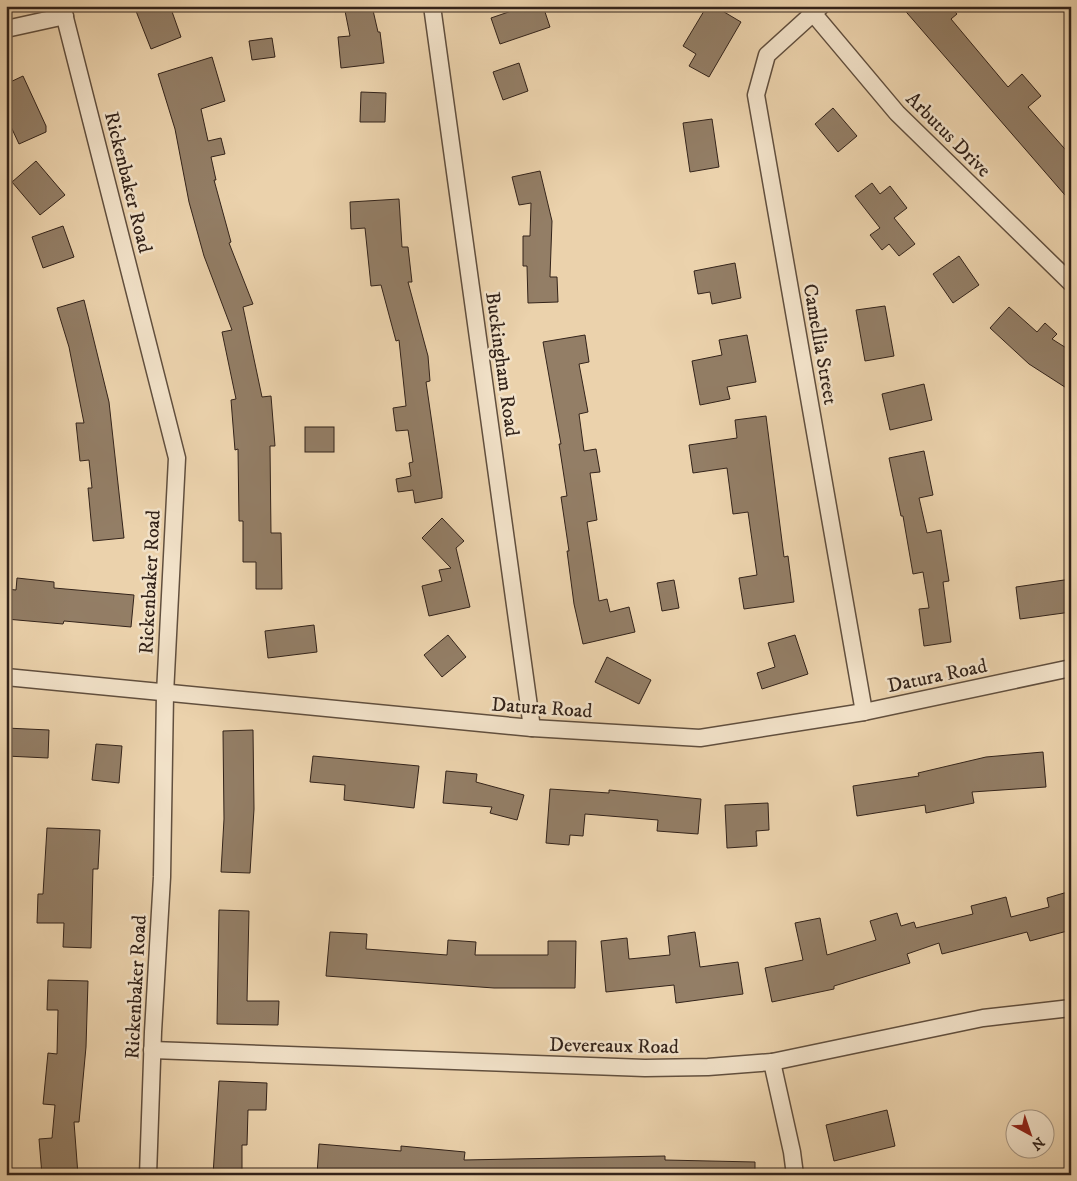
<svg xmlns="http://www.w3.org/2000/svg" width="1077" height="1181" viewBox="0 0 1077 1181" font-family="'IM FELL DW Pica',serif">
<rect width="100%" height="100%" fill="#ebd2ac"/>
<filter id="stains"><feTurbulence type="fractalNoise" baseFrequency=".004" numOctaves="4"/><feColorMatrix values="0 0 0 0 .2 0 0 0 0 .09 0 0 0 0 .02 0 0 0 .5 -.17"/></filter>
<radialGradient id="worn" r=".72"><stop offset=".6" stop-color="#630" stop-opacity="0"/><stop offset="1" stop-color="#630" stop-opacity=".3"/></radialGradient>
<g fill="#937e66" stroke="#33231a">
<path d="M134,6H170L181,37L151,49Z"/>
<path d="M344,6H372L378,32H380L384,63L341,68L338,37L350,36Z"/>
<path d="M526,6H543L550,27L500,44L491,18Z"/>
<path d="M707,6H714L741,22L709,77L689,66L696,54L683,46Z"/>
<path d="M901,6H950L957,14L951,19L1008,87L1022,74L1041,96L1028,107L1071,156V202Z"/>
<path d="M272,38L275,57L252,60L249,41Z"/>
<path d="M212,57L225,101L201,109L208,141L221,138L225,154L211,157L216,180H214L231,242L229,243L253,304L243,307L262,397L271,396L275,446H270L271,533H281L282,589H256V562H243V521H239L238,449L235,450L231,400L236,399L222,332L232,330L204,256L189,202L175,129L158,74Z"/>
<path d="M519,63L528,91L503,100L493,72Z"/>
<path d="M23,76L46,126V132L19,144L6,116V84Z"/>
<path d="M361,92L386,93L385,122H360Z"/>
<path d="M833,108L857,136L838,152L815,124Z"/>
<path d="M712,119L719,167L690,172L683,123Z"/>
<path d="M36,161L65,195L40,215L12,182Z"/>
<path d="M540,171L552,221L550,277H557L558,302L528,303L527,266H523V236H530L531,203L519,205L512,177Z"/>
<path d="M872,183L880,194L890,186L907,208L894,218L915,244L899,256L889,244L882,250L870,235L880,228L855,196Z"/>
<path d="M399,199L402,247H408L412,282H408L428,356L430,381L426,382L442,492V498L415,503L413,490L398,492L396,479L411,476L409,463L413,462L408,430L396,431L393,408L406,406L399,340L396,341L381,285L371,286L365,228L351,229L350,202Z"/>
<path d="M63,226L74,257L43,268L32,237Z"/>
<path d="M959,256L979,285L953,303L933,274Z"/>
<path d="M735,263L741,298L712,304L710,292L698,294L694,271Z"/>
<path d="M84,300L109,402L124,538L93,541L88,488H92L89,460L80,461L76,423H84L69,347L57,308Z"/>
<path d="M885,306L894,356L865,361L856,310Z"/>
<path d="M1009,307L1037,332L1045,323L1057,334L1052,339L1071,351V391L1029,364L990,328Z"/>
<path d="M585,335L589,362L579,364L588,412L579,414L584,451L596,449L600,472L590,473L597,520L587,522L599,601L607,599L610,612L629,607L635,632L583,644L574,604L567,551H569L561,497L567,496L559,444H561L543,342Z"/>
<path d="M747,335L756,382L727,387L730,399L700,405L692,361L722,355L719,340Z"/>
<path d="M924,384L932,420L890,430L882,394Z"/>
<path d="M766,416L784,557L788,556L794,602L744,609L739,578L757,575L748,512L733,514L727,468L693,473L689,445L737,438L735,420Z"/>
<rect x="305" y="427" width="29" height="25"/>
<path d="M924,451L933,495L919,498L927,533L941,530L949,581L943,582L951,642L924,646L919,609L929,608L923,572L913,574L903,516H901L889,458Z"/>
<path d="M442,518L464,541L456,548L470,607L429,616L422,586L442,581L439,570L451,568L422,538Z"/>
<path d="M17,578L54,582V588L134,595L131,627L64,621L63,624L6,619V589L16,590Z"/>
<path d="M1071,579V612L1020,619L1016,587Z"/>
<path d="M674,580L679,608L662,611L657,583Z"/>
<path d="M314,625L317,652L268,658L265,631Z"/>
<path d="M448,635L466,657L442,677L424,655Z"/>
<path d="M795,635L808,674L762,689L757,673L775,667L768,643Z"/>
<path d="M607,657L651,680L639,704L595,682Z"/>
<path d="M6,728L49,730L48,758L6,756Z"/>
<path d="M253,730L254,809L250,873L221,872L224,819L223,731Z"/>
<path d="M96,744L122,746L119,783L92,780Z"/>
<path d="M1043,752L1046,787L972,792L974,803L926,813L925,805L857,816L853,786L919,776L918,773L986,757Z"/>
<path d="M313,756L419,766L414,808L344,800L345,785L310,782Z"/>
<path d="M446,771L477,774L476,782L524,795L517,820L490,813L492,807L443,803Z"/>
<path d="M550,789L609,793V790L701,799L698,834L657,831L658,820L585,814L583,836L570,835L569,845L546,843Z"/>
<path d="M768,803L769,830L756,831L757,846L727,848L725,805Z"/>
<path d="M47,828L100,830L98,869H93L91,948L63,947L64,923H37L38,894H43Z"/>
<path d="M1071,891V930L1030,941L1027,932L942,954L939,943L907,954L910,963L834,986V989L772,1002L765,968L803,960L795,923L820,918L827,955L876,940L870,921L897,913L901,926L914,922L916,928L973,914L971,906L1006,897L1011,917L1049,907L1047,898Z"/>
<path d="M219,910L249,911L247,1001H279L278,1025L217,1024Z"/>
<path d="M330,932L367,934L366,949L447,955L448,940L476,942L475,955H548V941H576L575,988H494L326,976Z"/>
<path d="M695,932L700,967L738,962L743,994L676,1003L674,985L606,992L601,941L627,938L629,959L670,955L668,936Z"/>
<path d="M48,980L88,981L86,1047L79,1122H74L78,1175H42L39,1139L52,1138L55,1105L43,1104L48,1053L57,1054L58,1010H47Z"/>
<path d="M219,1081L267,1083L266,1110H248L247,1145H242V1175H213Z"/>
<path d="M887,1110L895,1146L834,1161L826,1125Z"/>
<path d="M319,1144L401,1151V1146L465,1152L464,1160L665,1156V1160L755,1162V1175H317Z"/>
</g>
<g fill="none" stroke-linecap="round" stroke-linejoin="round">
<defs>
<g id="street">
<path d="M62,6L177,458L165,694L162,877L153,1032L148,1175"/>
<path d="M432,6L532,728"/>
<path d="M807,6L897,113L1071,283"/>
<path d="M821,6L767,55L756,95L864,712"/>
<path d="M6,29L65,16"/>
<path d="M6,677L532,728L700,738L864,712L1071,668"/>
<path d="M152,1050L645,1068L708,1067L772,1062L983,1018L1071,1008"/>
<path d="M772,1062L792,1152L795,1175"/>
</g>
</defs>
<use href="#street" stroke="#614f3e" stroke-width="19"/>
<use href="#street" stroke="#f2e2c9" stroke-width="16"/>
</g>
<g text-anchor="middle" stroke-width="5" stroke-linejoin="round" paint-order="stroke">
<g font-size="20" fill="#33231a" stroke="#f2e2c9">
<text transform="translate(949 134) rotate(45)" y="7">Arbutus Drive</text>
<text transform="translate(129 182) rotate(76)" y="7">Rickenbaker Road</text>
<text transform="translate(821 344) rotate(80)" y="7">Camellia Street</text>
<text transform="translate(503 364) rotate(82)" y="7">Buckingham Road</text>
<text transform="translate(149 582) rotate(-87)" y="7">Rickenbaker Road</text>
<text transform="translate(937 675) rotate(-12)" y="7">Datura Road</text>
<text transform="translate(542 707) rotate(4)" y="7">Datura Road</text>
<text transform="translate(135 987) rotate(-87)" y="7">Rickenbaker Road</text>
<text transform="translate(614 1045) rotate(1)" y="7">Devereaux Road</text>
</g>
</g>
<rect width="1077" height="1181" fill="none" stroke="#ebd2ac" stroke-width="25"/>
<rect x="8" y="8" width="1062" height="1166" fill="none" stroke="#33231a" stroke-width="2.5"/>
<rect x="12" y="12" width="1052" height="1156" fill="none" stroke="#33231a"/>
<g transform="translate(1030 1134) rotate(140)"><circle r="24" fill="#f2e2c9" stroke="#a69683"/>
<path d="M0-4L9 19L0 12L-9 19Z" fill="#8f2418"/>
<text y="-8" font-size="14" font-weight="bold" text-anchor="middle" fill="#33231a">N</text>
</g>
<rect width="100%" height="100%" filter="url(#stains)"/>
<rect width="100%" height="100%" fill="url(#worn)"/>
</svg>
